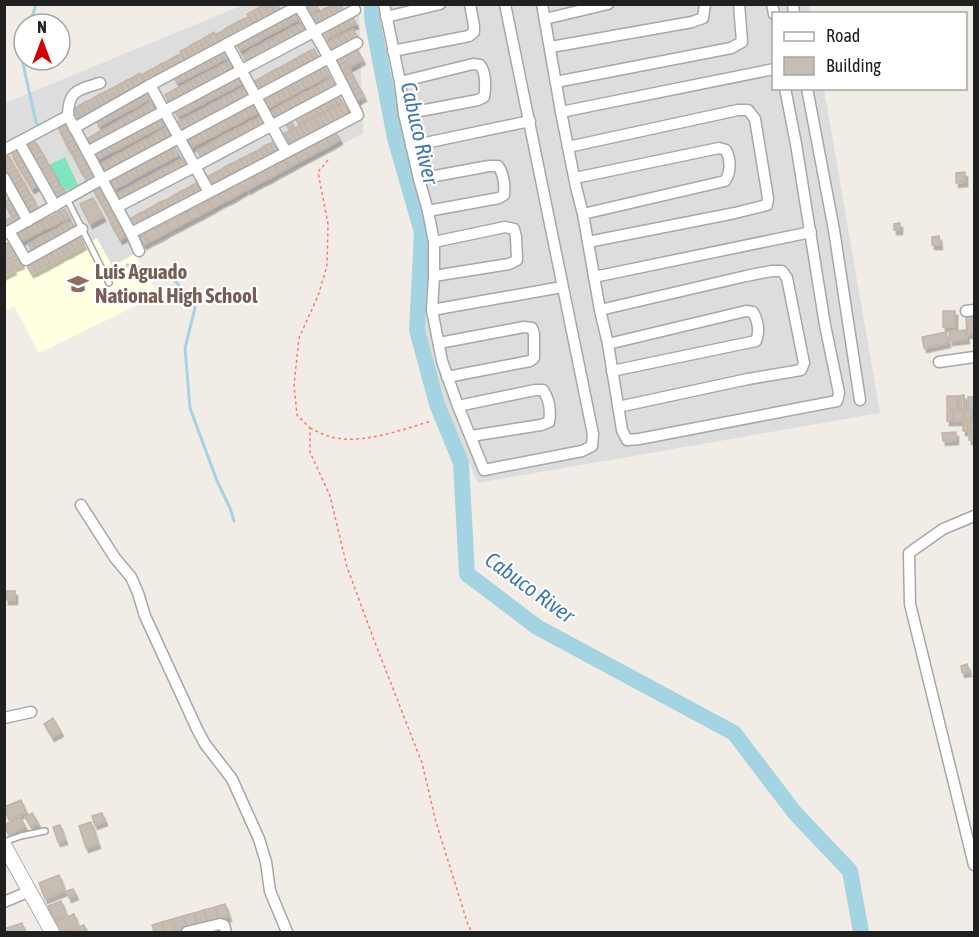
<svg xmlns="http://www.w3.org/2000/svg" width="979" height="937" viewBox="0 0 979 937" font-family="'Asap Condensed',sans-serif">
<defs>
<filter id="shadow"><feDropShadow dx="2.5" dy="4.5" stdDeviation="0" flood-color="#0004"/></filter>
</defs>
<rect width="100%" height="100%" fill="#f1ede6"/>
<g fill="#dedddd">
<path d="M243,5H359L363,133L112,266L97,239L31,273L13,235L5,238V103Z"/>
<path d="M380,5H809L811,13L774,14V88L824,89L880,413L478,483L447,409L425,330L423,297L427,229L396,120Z"/>
</g>
<path fill="#ffffe1" d="M11,236L31,273L97,238L112,266L135,254L158,295L39,353L14,306L5,311V239Z"/>
<path fill="#80e4be" d="M65,157L78,185L63,192L49,165Z"/>
<g fill="none" stroke-linecap="round" stroke-linejoin="round">
<g stroke="#a4d3e1" stroke-width="3">
<path d="M30,24L36,4"/>
<path d="M24,55L23,64L36,122L38,125"/>
<path d="M127,265L169,272L195,308L185,348L190,408L217,481L230,508L234,521"/>
</g>
<path stroke="#a4d3e1" stroke-width="16" d="M372,4V18L395,138L422,232L417,330L437,404L461,463L467,574L537,627L734,733L795,813L850,871L861,932"/>
</g>
<g fill="#c6bdb5" stroke="#c4b4a7" stroke-width="1.5" filter="url(#shadow)">
<path d="M271,4L275,13L270,16L264,5Z"/>
<path d="M271,4H277L280,10L275,13Z"/>
<path d="M306,4H309L313,12L308,15L303,6Z"/>
<path d="M309,4H316L318,9L313,12Z"/>
<path d="M334,4H340L344,11L339,14Z"/>
<path d="M334,4L339,14L334,17L329,7Z"/>
<path d="M264,5L270,16L264,19L258,8Z"/>
<path d="M329,7L334,17L329,19L324,9Z"/>
<path d="M258,8L264,19L259,22L253,11Z"/>
<path d="M324,9L329,19L324,21L320,12Z"/>
<path d="M253,11L259,22L253,25L247,14Z"/>
<path d="M294,11L298,20L293,22L289,13Z"/>
<path d="M320,12L324,21L320,24L315,14Z"/>
<path d="M289,13L293,22L289,25L284,16Z"/>
<path d="M315,14L320,24L315,26L310,17Z"/>
<path d="M351,14L356,24L351,26L346,17Z"/>
<path d="M249,16L254,25L249,28L244,19Z"/>
<path d="M284,16L289,25L284,27L279,19Z"/>
<path d="M346,17L351,26L346,29L341,19Z"/>
<path d="M244,19L249,28L244,30L239,21Z"/>
<path d="M279,19L284,27L279,30L274,21Z"/>
<path d="M341,19L346,29L341,31L336,22Z"/>
<path d="M239,21L244,30L240,33L234,24Z"/>
<path d="M274,21L279,30L274,32L269,24Z"/>
<path d="M336,22L341,31L337,34L331,24Z"/>
<path d="M301,23L305,32L301,34L296,26Z"/>
<path d="M234,24L240,33L235,36L230,26Z"/>
<path d="M269,24L274,32L269,35L264,26Z"/>
<path d="M331,24L337,34L332,36L327,27Z"/>
<path d="M230,26L235,36L231,38L225,29Z"/>
<path d="M264,26L269,35L264,37L260,29Z"/>
<path d="M296,26L301,34L296,37L291,28Z"/>
<path d="M327,27L332,36L327,39L322,29Z"/>
<path d="M291,28L296,37L291,40L286,31Z"/>
<path d="M225,29L231,38L226,41L221,32Z"/>
<path d="M260,29L264,37L260,40L255,31Z"/>
<path d="M353,29L357,37L352,40L348,32Z"/>
<path d="M255,31L260,40L255,43L250,34Z"/>
<path d="M286,31L291,40L286,42L281,34Z"/>
<path d="M214,32L220,44L215,47L209,35Z"/>
<path d="M221,32L226,41L221,44L216,34Z"/>
<path d="M348,32L352,40L348,43L343,34Z"/>
<path d="M250,34L255,43L250,45L245,36Z"/>
<path d="M281,34L286,42L281,45L276,36Z"/>
<path d="M343,34L348,43L343,45L338,37Z"/>
<path d="M209,35L215,47L211,49L204,38Z"/>
<path d="M245,36L250,45L245,48L240,39Z"/>
<path d="M276,36L281,45L277,48L272,39Z"/>
<path d="M338,37L343,45L338,48L333,39Z"/>
<path d="M204,38L211,49L206,52L199,41Z"/>
<path d="M240,39L245,48L240,50L236,42Z"/>
<path d="M272,39L277,48L272,50L267,41Z"/>
<path d="M333,39L338,48L333,50L329,42Z"/>
<path d="M199,41L206,52L201,55L194,43Z"/>
<path d="M267,41L272,50L267,53L262,44Z"/>
<path d="M194,43L201,55L196,57L190,46Z"/>
<path d="M262,44L267,53L262,56L257,47Z"/>
<path d="M190,46L196,57L191,60L185,49Z"/>
<path d="M257,47L262,56L257,58L252,49Z"/>
<path d="M356,48L363,60L350,67L344,54Z"/>
<path d="M185,49L191,60L187,63L180,51Z"/>
<path d="M224,49L228,58L223,60L219,52Z"/>
<path d="M252,49L257,58L252,61L248,52Z"/>
<path d="M314,49L318,57L314,60L309,51Z"/>
<path d="M309,51L314,60L309,62L304,54Z"/>
<path d="M219,52L223,60L218,63L214,55Z"/>
<path d="M248,52L252,61L248,63L243,55Z"/>
<path d="M181,54L185,61L180,64L176,56Z"/>
<path d="M304,54L309,62L304,65L300,56Z"/>
<path d="M214,55L218,63L213,65L209,57Z"/>
<path d="M176,56L180,64L175,67L171,59Z"/>
<path d="M300,56L304,65L300,67L295,59Z"/>
<path d="M209,57L213,65L208,68L204,60Z"/>
<path d="M343,57L345,62L337,67L334,62Z"/>
<path d="M171,59L175,67L170,69L166,62Z"/>
<path d="M295,59L300,67L295,70L290,62Z"/>
<path d="M204,60L208,68L203,70L199,62Z"/>
<path d="M230,61L235,70L230,72L226,63Z"/>
<path d="M166,62L170,69L165,72L161,64Z"/>
<path d="M199,62L203,70L197,73L193,65Z"/>
<path d="M290,62L295,70L290,73L286,64Z"/>
<path d="M345,62L348,67L340,72L337,67Z"/>
<path d="M226,63L230,72L225,75L220,66Z"/>
<path d="M161,64L165,72L160,75L156,67Z"/>
<path d="M286,64L290,73L285,75L281,67Z"/>
<path d="M193,65L197,73L192,76L188,67Z"/>
<path d="M220,66L225,75L220,77L215,69Z"/>
<path d="M324,66L329,76L324,78L319,69Z"/>
<path d="M156,67L160,75L156,77L152,69Z"/>
<path d="M188,67L192,76L187,78L183,70Z"/>
<path d="M281,67L285,75L281,78L276,69Z"/>
<path d="M348,67L351,72L342,77L340,72Z"/>
<path d="M152,69L156,77L151,80L146,72Z"/>
<path d="M215,69L220,77L215,80L210,71Z"/>
<path d="M276,69L281,78L276,80L271,72Z"/>
<path d="M319,69L324,78L319,81L314,71Z"/>
<path d="M183,70L187,78L182,81L178,73Z"/>
<path d="M210,71L215,80L210,83L205,74Z"/>
<path d="M314,71L319,81L315,83L309,74Z"/>
<path d="M146,72L151,80L146,82L142,75Z"/>
<path d="M271,72L276,80L271,83L267,74Z"/>
<path d="M351,72L353,77L345,82L342,77Z"/>
<path d="M140,73L145,84L140,86L135,76Z"/>
<path d="M178,73L182,81L177,83L173,75Z"/>
<path d="M205,74L210,83L205,85L200,76Z"/>
<path d="M267,74L271,83L267,85L262,77Z"/>
<path d="M309,74L315,83L310,86L305,76Z"/>
<path d="M135,76L140,86L136,89L130,79Z"/>
<path d="M200,76L205,85L200,88L195,79Z"/>
<path d="M237,76L241,84L237,86L233,78Z"/>
<path d="M305,76L310,86L305,88L300,79Z"/>
<path d="M262,77L267,85L262,88L257,80Z"/>
<path d="M353,77L356,82L348,86L345,82Z"/>
<path d="M233,78L237,86L232,89L228,81Z"/>
<path d="M130,79L136,89L130,91L125,81Z"/>
<path d="M195,79L200,88L195,90L190,82Z"/>
<path d="M300,79L305,88L300,91L295,81Z"/>
<path d="M331,79L336,88L331,91L326,81Z"/>
<path d="M257,80L262,88L257,91L253,82Z"/>
<path d="M125,81L130,91L126,94L120,84Z"/>
<path d="M228,81L232,89L227,91L223,84Z"/>
<path d="M295,81L300,91L296,93L290,84Z"/>
<path d="M326,81L331,91L326,93L321,84Z"/>
<path d="M190,82L195,90L190,93L185,84Z"/>
<path d="M356,82L359,87L351,91L348,86Z"/>
<path d="M120,84L126,94L121,97L115,87Z"/>
<path d="M185,84L190,93L185,96L180,87Z"/>
<path d="M223,84L227,91L222,94L218,86Z"/>
<path d="M290,84L296,93L291,96L286,86Z"/>
<path d="M321,84L326,93L321,96L317,87Z"/>
<path d="M218,86L222,94L217,96L213,89Z"/>
<path d="M286,86L291,96L286,99L281,89Z"/>
<path d="M115,87L121,97L116,99L110,89Z"/>
<path d="M180,87L185,96L180,98L175,89Z"/>
<path d="M245,87L250,95L245,98L240,89Z"/>
<path d="M317,87L321,96L317,98L312,89Z"/>
<path d="M359,87L362,92L353,96L351,91Z"/>
<path d="M110,89L116,99L111,102L105,92Z"/>
<path d="M175,89L180,98L175,101L170,92Z"/>
<path d="M213,89L217,96L212,99L208,91Z"/>
<path d="M240,89L245,98L240,100L235,92Z"/>
<path d="M281,89L286,99L281,101L276,91Z"/>
<path d="M312,89L317,98L312,101L307,92Z"/>
<path d="M144,91L149,99L144,102L139,93Z"/>
<path d="M208,91L212,99L207,101L203,94Z"/>
<path d="M276,91L281,101L276,104L271,94Z"/>
<path d="M105,92L111,102L106,105L100,94Z"/>
<path d="M170,92L175,101L170,103L165,95Z"/>
<path d="M235,92L240,100L235,103L230,95Z"/>
<path d="M307,92L312,101L307,103L302,94Z"/>
<path d="M362,92L364,97L356,101L353,96Z"/>
<path d="M139,93L144,102L139,105L134,96Z"/>
<path d="M337,93L342,102L337,104L332,95Z"/>
<path d="M100,94L106,105L101,107L95,97Z"/>
<path d="M203,94L207,101L203,104L199,96Z"/>
<path d="M271,94L276,104L272,106L267,97Z"/>
<path d="M302,94L307,103L303,106L297,97Z"/>
<path d="M230,95L235,103L230,105L225,97Z"/>
<path d="M332,95L337,104L332,107L328,98Z"/>
<path d="M134,96L139,105L134,108L129,99Z"/>
<path d="M199,96L203,104L198,106L194,99Z"/>
<path d="M95,97L101,107L96,110L90,100Z"/>
<path d="M225,97L230,105L225,108L220,100Z"/>
<path d="M267,97L272,106L267,109L262,99Z"/>
<path d="M297,97L303,106L298,108L293,99Z"/>
<path d="M328,98L332,107L328,109L323,100Z"/>
<path d="M129,99L134,108L129,110L124,101Z"/>
<path d="M194,99L198,106L193,109L189,101Z"/>
<path d="M293,99L298,108L293,111L288,102Z"/>
<path d="M90,100L96,110L91,112L85,102Z"/>
<path d="M220,100L225,108L220,111L216,102Z"/>
<path d="M323,100L328,109L323,112L318,103Z"/>
<path d="M124,101L129,110L124,113L119,104Z"/>
<path d="M189,101L193,109L188,112L184,104Z"/>
<path d="M85,102L91,112L86,115L80,105Z"/>
<path d="M151,102L156,110L151,113L146,105Z"/>
<path d="M216,102L220,111L215,113L210,105Z"/>
<path d="M288,102L293,111L288,114L283,104Z"/>
<path d="M318,103L323,112L318,114L313,105Z"/>
<path d="M343,103L349,113L344,116L338,105Z"/>
<path d="M119,104L124,113L119,116L115,107Z"/>
<path d="M184,104L188,112L183,114L179,107Z"/>
<path d="M254,104L259,112L254,115L250,107Z"/>
<path d="M283,104L288,114L283,116L279,107Z"/>
<path d="M80,105L86,115L81,118L75,108Z"/>
<path d="M146,105L151,113L146,116L141,108Z"/>
<path d="M210,105L215,113L210,116L206,108Z"/>
<path d="M313,105L318,114L313,117L308,108Z"/>
<path d="M338,105L344,116L339,118L334,108Z"/>
<path d="M115,107L119,116L114,118L109,109Z"/>
<path d="M179,107L183,114L178,117L174,109Z"/>
<path d="M250,107L254,115L249,117L245,109Z"/>
<path d="M279,107L283,116L279,119L274,110Z"/>
<path d="M75,108L81,118L76,120L70,110Z"/>
<path d="M141,108L146,116L141,118L136,111Z"/>
<path d="M206,108L210,116L205,118L201,110Z"/>
<path d="M308,108L313,117L308,119L304,110Z"/>
<path d="M334,108L339,118L334,121L329,110Z"/>
<path d="M109,109L114,118L109,121L105,112Z"/>
<path d="M245,109L249,117L244,120L240,112Z"/>
<path d="M201,110L205,118L200,121L196,113Z"/>
<path d="M274,110L279,119L274,121L269,112Z"/>
<path d="M304,110L308,119L304,122L299,113Z"/>
<path d="M329,110L334,121L329,123L324,113Z"/>
<path d="M136,111L141,118L136,121L132,114Z"/>
<path d="M105,112L109,121L104,124L100,115Z"/>
<path d="M240,112L244,120L239,123L235,114Z"/>
<path d="M196,113L200,121L195,123L191,115Z"/>
<path d="M299,113L304,122L299,124L294,115Z"/>
<path d="M324,113L329,123L325,126L319,115Z"/>
<path d="M132,114L136,121L131,124L127,116Z"/>
<path d="M235,114L239,123L234,125L230,117Z"/>
<path d="M100,115L104,124L99,127L95,117Z"/>
<path d="M191,115L195,123L190,126L186,118Z"/>
<path d="M319,115L325,126L320,128L314,118Z"/>
<path d="M127,116L131,124L126,127L122,119Z"/>
<path d="M160,116L164,125L159,128L154,119Z"/>
<path d="M261,116L265,124L260,126L256,119Z"/>
<path d="M230,117L234,125L229,128L225,120Z"/>
<path d="M289,117L294,127L289,129L284,120Z"/>
<path d="M186,118L190,126L185,129L181,120Z"/>
<path d="M314,118L320,128L315,131L309,120Z"/>
<path d="M122,119L126,127L121,130L117,122Z"/>
<path d="M154,119L159,128L154,130L149,122Z"/>
<path d="M256,119L260,126L256,129L251,121Z"/>
<path d="M181,120L185,129L180,131L176,123Z"/>
<path d="M225,120L229,128L224,130L220,122Z"/>
<path d="M309,120L315,131L310,133L304,123Z"/>
<path d="M251,121L256,129L250,132L246,124Z"/>
<path d="M117,122L121,130L116,132L112,125Z"/>
<path d="M149,122L154,130L149,133L144,124Z"/>
<path d="M220,122L224,130L219,133L215,125Z"/>
<path d="M69,123L72,128L61,134L59,129Z"/>
<path d="M304,123L310,133L305,136L300,125Z"/>
<path d="M144,124L149,133L144,135L139,127Z"/>
<path d="M246,124L250,132L246,134L241,127Z"/>
<path d="M112,125L116,132L111,135L107,128Z"/>
<path d="M215,125L219,133L214,136L210,127Z"/>
<path d="M300,125L305,136L300,138L295,128Z"/>
<path d="M139,127L144,135L139,138L134,129Z"/>
<path d="M167,127L171,135L166,138L162,130Z"/>
<path d="M210,127L214,136L209,138L205,130Z"/>
<path d="M241,127L246,134L241,137L236,129Z"/>
<path d="M72,128L75,133L64,139L61,134Z"/>
<path d="M107,128L111,135L107,138L102,130Z"/>
<path d="M295,128L300,138L296,141L290,131Z"/>
<path d="M134,129L139,138L134,141L129,132Z"/>
<path d="M236,129L241,137L236,140L231,132Z"/>
<path d="M102,130L107,138L102,141L97,133Z"/>
<path d="M162,130L166,138L161,141L157,133Z"/>
<path d="M205,130L209,138L204,141L200,133Z"/>
<path d="M290,131L296,141L291,144L285,133Z"/>
<path d="M335,131L340,140L330,146L325,136Z"/>
<path d="M129,132L134,141L129,143L124,135Z"/>
<path d="M231,132L236,140L231,142L226,134Z"/>
<path d="M75,133L77,138L66,144L64,139Z"/>
<path d="M97,133L102,141L97,144L92,136Z"/>
<path d="M157,133L161,141L156,144L152,136Z"/>
<path d="M200,133L204,141L199,143L195,135Z"/>
<path d="M285,133L291,144L286,146L280,136Z"/>
<path d="M226,134L231,142L226,145L221,137Z"/>
<path d="M124,135L129,143L124,146L119,137Z"/>
<path d="M195,135L199,143L194,146L190,138Z"/>
<path d="M92,136L97,144L92,146L87,139Z"/>
<path d="M152,136L156,144L151,147L147,139Z"/>
<path d="M325,136L330,146L320,151L314,142Z"/>
<path d="M119,137L124,146L119,149L114,140Z"/>
<path d="M221,137L226,145L221,148L216,140Z"/>
<path d="M77,138L80,143L69,149L66,144Z"/>
<path d="M190,138L194,146L190,149L185,140Z"/>
<path d="M147,139L151,147L146,149L142,141Z"/>
<path d="M114,140L119,149L113,151L109,142Z"/>
<path d="M216,140L221,148L216,150L212,142Z"/>
<path d="M142,141L146,149L141,152L137,144Z"/>
<path d="M274,141L279,150L274,152L269,144Z"/>
<path d="M35,142L38,146L28,152L25,147Z"/>
<path d="M109,142L113,151L108,154L104,145Z"/>
<path d="M212,142L216,150L211,153L207,145Z"/>
<path d="M314,142L320,151L309,157L304,147Z"/>
<path d="M80,143L83,147L72,153L69,149Z"/>
<path d="M137,144L141,152L136,155L132,147Z"/>
<path d="M269,144L274,152L269,155L264,146Z"/>
<path d="M104,145L108,154L103,156L99,148Z"/>
<path d="M207,145L211,153L206,156L202,148Z"/>
<path d="M38,146L41,151L30,157L28,152Z"/>
<path d="M174,146L179,155L174,157L170,148Z"/>
<path d="M264,146L269,155L264,157L260,149Z"/>
<path d="M83,147L85,152L74,158L72,153Z"/>
<path d="M132,147L136,155L131,158L126,150Z"/>
<path d="M304,147L309,157L299,162L294,153Z"/>
<path d="M99,148L103,156L98,159L94,150Z"/>
<path d="M170,148L174,157L169,160L164,151Z"/>
<path d="M202,148L206,156L201,158L197,150Z"/>
<path d="M21,149L23,154L14,159L12,154Z"/>
<path d="M260,149L264,157L259,160L255,152Z"/>
<path d="M126,150L131,158L126,160L122,153Z"/>
<path d="M41,151L44,156L33,162L30,157Z"/>
<path d="M164,151L169,160L164,163L160,154Z"/>
<path d="M85,152L88,157L77,163L74,158Z"/>
<path d="M255,152L259,160L254,163L250,154Z"/>
<path d="M122,153L126,160L121,163L116,155Z"/>
<path d="M294,153L299,162L289,168L284,158Z"/>
<path d="M23,154L26,159L17,164L14,159Z"/>
<path d="M160,154L164,163L159,165L155,156Z"/>
<path d="M250,154L254,163L249,165L245,157Z"/>
<path d="M116,155L121,163L116,166L112,158Z"/>
<path d="M9,156L11,161L4,165V158Z"/>
<path d="M44,156L46,161L36,167L33,162Z"/>
<path d="M155,156L159,165L154,168L150,159Z"/>
<path d="M88,157L90,162L79,168L77,163Z"/>
<path d="M245,157L249,165L244,168L240,159Z"/>
<path d="M112,158L116,166L111,169L106,161Z"/>
<path d="M284,158L289,168L279,173L274,164Z"/>
<path d="M26,159L29,164L20,169L17,164Z"/>
<path d="M150,159L154,168L149,170L145,162Z"/>
<path d="M182,159L187,166L182,169L177,161Z"/>
<path d="M240,159L244,168L240,170L235,162Z"/>
<path d="M11,161L14,166L5,170L4,165Z"/>
<path d="M46,161L49,165L39,171L36,167Z"/>
<path d="M106,161L111,169L106,172L101,164Z"/>
<path d="M177,161L182,169L176,172L172,164Z"/>
<path d="M90,162L93,166L82,172L79,168Z"/>
<path d="M145,162L149,170L144,173L140,164Z"/>
<path d="M235,162L240,170L235,173L230,164Z"/>
<path d="M29,164L32,169L23,174L20,169Z"/>
<path d="M140,164L144,173L139,176L135,167Z"/>
<path d="M172,164L176,172L171,174L167,167Z"/>
<path d="M230,164L235,173L230,175L225,167Z"/>
<path d="M274,164L279,173L269,179L263,169Z"/>
<path d="M49,165L52,170L41,176L39,171Z"/>
<path d="M14,166L17,170L8,175L5,170Z"/>
<path d="M93,166L96,171L85,177L82,172Z"/>
<path d="M135,167L139,176L135,178L130,169Z"/>
<path d="M167,167L171,174L166,177L162,169Z"/>
<path d="M225,167L230,175L225,178L220,170Z"/>
<path d="M32,169L35,174L26,179L23,174Z"/>
<path d="M130,169L135,178L130,181L125,172Z"/>
<path d="M162,169L166,177L161,180L157,172Z"/>
<path d="M263,169L269,179L258,184L253,175Z"/>
<path d="M17,170L19,175L11,180L8,175Z"/>
<path d="M52,170L55,175L44,181L41,176Z"/>
<path d="M220,170L225,178L220,181L216,172Z"/>
<path d="M96,171L98,176L87,182L85,177Z"/>
<path d="M125,172L130,181L125,184L120,175Z"/>
<path d="M157,172L161,180L156,182L152,175Z"/>
<path d="M216,172L220,181L215,183L211,175Z"/>
<path d="M965,172V182L956,183V173Z"/>
<path d="M35,174L38,179L29,184L26,179Z"/>
<path d="M19,175L22,180L13,185L11,180Z"/>
<path d="M55,175L57,180L47,186L44,181Z"/>
<path d="M120,175L125,184L120,186L115,177Z"/>
<path d="M152,175L156,182L151,185L147,178Z"/>
<path d="M211,175L215,183L210,186L206,177Z"/>
<path d="M253,175L258,184L248,190L243,180Z"/>
<path d="M115,177L120,186L115,189L110,180Z"/>
<path d="M147,178L151,185L146,188L142,180Z"/>
<path d="M38,179L41,184L32,189L29,184Z"/>
<path d="M22,180L25,184L16,189L13,185Z"/>
<path d="M57,180L60,185L50,190L47,186Z"/>
<path d="M142,180L146,188L141,190L137,183Z"/>
<path d="M241,182L246,190L233,198L229,189Z"/>
<path d="M137,183L141,190L136,193L132,186Z"/>
<path d="M196,183L200,191L195,194L191,186Z"/>
<path d="M25,184L27,189L19,194L16,189Z"/>
<path d="M60,185L63,189L52,195L50,190Z"/>
<path d="M132,186L136,193L131,196L127,188Z"/>
<path d="M191,186L195,194L190,197L186,189Z"/>
<path d="M102,187L105,193L97,197L94,191Z"/>
<path d="M127,188L131,196L126,199L122,191Z"/>
<path d="M27,189L30,194L21,199L19,194Z"/>
<path d="M63,189L65,194L55,200L52,195Z"/>
<path d="M186,189L190,197L185,200L181,191Z"/>
<path d="M229,189L233,198L222,203L218,195Z"/>
<path d="M122,191L126,199L121,201L117,194Z"/>
<path d="M181,191L185,200L180,202L176,194Z"/>
<path d="M105,193L108,198L100,202L97,197Z"/>
<path d="M30,194L33,198L24,203L21,199Z"/>
<path d="M176,194L180,202L175,205L171,197Z"/>
<path d="M218,195L222,203L212,209L208,201Z"/>
<path d="M13,197L15,202L7,207L4,202Z"/>
<path d="M171,197L175,205L170,208L166,200Z"/>
<path d="M33,198L35,203L27,208L24,203Z"/>
<path d="M93,198L103,217L90,224L80,204Z"/>
<path d="M108,198L111,203L103,207L100,202Z"/>
<path d="M166,200L170,208L165,211L160,202Z"/>
<path d="M208,201L212,209L201,215L197,207Z"/>
<path d="M15,202L18,207L9,212L7,207Z"/>
<path d="M160,202L165,211L160,213L155,205Z"/>
<path d="M35,203L38,208L29,213L27,208Z"/>
<path d="M111,203L114,209L106,213L103,207Z"/>
<path d="M155,205L160,213L155,216L150,208Z"/>
<path d="M18,207L21,212L12,217L9,212Z"/>
<path d="M197,207L201,215L191,220L186,212Z"/>
<path d="M150,208L155,216L150,219L145,211Z"/>
<path d="M65,209L69,218L65,220L60,212Z"/>
<path d="M114,209L117,214L109,218L106,213Z"/>
<path d="M145,211L150,219L144,222L140,213Z"/>
<path d="M21,212L24,216L15,221L12,217Z"/>
<path d="M60,212L65,220L60,222L56,214Z"/>
<path d="M186,212L191,220L180,226L176,218Z"/>
<path d="M140,213L144,222L139,224L135,216Z"/>
<path d="M56,214L60,222L55,225L51,217Z"/>
<path d="M117,214L119,219L111,224L109,218Z"/>
<path d="M135,216L139,224L134,227L130,219Z"/>
<path d="M51,217L55,225L50,227L46,219Z"/>
<path d="M10,218L13,223L4,227V221Z"/>
<path d="M176,218L180,226L170,231L166,223Z"/>
<path d="M46,219L50,227L45,229L41,221Z"/>
<path d="M119,219L122,225L114,229L111,224Z"/>
<path d="M41,221L45,229L40,232L36,224Z"/>
<path d="M71,221L75,229L70,231L66,223Z"/>
<path d="M66,223L70,231L66,234L61,226Z"/>
<path d="M166,223L170,231L160,237L155,228Z"/>
<path d="M900,223V230H894V224Z"/>
<path d="M36,224L40,232L35,234L31,226Z"/>
<path d="M122,225L125,230L117,234L114,229Z"/>
<path d="M31,226L35,234L30,237L26,229Z"/>
<path d="M61,226L66,234L61,237L57,229Z"/>
<path d="M155,228L160,237L149,242L144,234Z"/>
<path d="M26,229L30,237L26,239L22,231Z"/>
<path d="M57,229L61,237L56,239L52,231Z"/>
<path d="M125,230L128,235L120,240L117,234Z"/>
<path d="M22,231L26,239L21,241L17,233Z"/>
<path d="M52,231L56,239L51,242L47,234Z"/>
<path d="M47,234L51,242L47,244L42,236Z"/>
<path d="M143,235L148,243L144,245L139,237Z"/>
<path d="M42,236L47,244L42,247L37,239Z"/>
<path d="M79,236L84,245L79,248L75,239Z"/>
<path d="M939,236L940,245H932V237Z"/>
<path d="M37,239L42,247L37,250L33,242Z"/>
<path d="M75,239L79,248L75,250L70,241Z"/>
<path d="M13,240L20,254L4,262V245Z"/>
<path d="M70,241L75,250L70,253L65,244Z"/>
<path d="M33,242L37,250L32,252L28,244Z"/>
<path d="M65,244L70,253L65,255L60,246Z"/>
<path d="M60,246L65,255L60,258L55,249Z"/>
<path d="M55,249L60,258L55,261L50,251Z"/>
<path d="M50,251L55,261L50,263L45,254Z"/>
<path d="M45,254L50,263L46,266L41,256Z"/>
<path d="M41,256L46,266L41,268L36,259Z"/>
<path d="M19,258L22,264L14,267L11,261Z"/>
<path d="M36,259L41,268L36,271L31,261Z"/>
<path d="M31,261L36,271L31,273L26,264Z"/>
<path d="M9,262L14,270L4,275V265Z"/>
<rect x="943" y="311" width="12" height="16"/>
<path d="M974,315V333L967,334L966,316Z"/>
<path d="M965,330L967,339L950,341L949,332Z"/>
<path d="M946,332L948,343L924,348L922,337Z"/>
<path d="M964,395L965,409H959L958,396Z"/>
<rect x="947" y="396" width="10" height="12"/>
<rect x="968" y="397" width="6" height="12"/>
<rect x="947" y="410" width="6" height="11"/>
<path d="M954,410H963V421H955Z"/>
<path d="M971,410V420H964V411Z"/>
<path d="M974,420V431H970V421Z"/>
<rect x="963" y="422" width="5" height="9"/>
<path d="M956,432V440L943,441L942,433Z"/>
<rect x="969" y="432" width="5" height="8"/>
<rect x="6" y="591" width="9" height="9"/>
<path d="M967,664L969,672L962,673L961,666Z"/>
<path d="M53,718L61,732L52,737L44,724Z"/>
<path d="M21,800L26,812L9,820L4,807Z"/>
<path d="M32,813L38,823L31,827L25,817Z"/>
<path d="M102,813L105,821L95,825L92,816Z"/>
<path d="M20,817L25,826L9,835L4,825Z"/>
<path d="M91,822L98,844L86,848L79,826Z"/>
<path d="M60,825L65,840L58,842L53,827Z"/>
<path d="M59,875L65,891L45,899L39,883Z"/>
<path d="M73,889L76,895L69,898L67,891Z"/>
<path d="M61,901L66,914L53,919L48,906Z"/>
<path d="M225,904L229,917L218,919L215,907Z"/>
<path d="M215,907L218,919L208,923L204,910Z"/>
<path d="M204,910L208,923L197,926L194,913Z"/>
<path d="M194,913L197,926L187,929L183,916Z"/>
<path d="M74,914L78,925L59,932L55,922Z"/>
<path d="M183,916L187,929L176,932L173,919Z"/>
<path d="M173,919L176,932H165L162,922Z"/>
<path d="M162,922L165,932H154L152,925Z"/>
<path d="M22,923L25,932H4V929Z"/>
<path d="M84,925L87,932H66Z"/>
</g>
<g fill="none" stroke-linecap="round" stroke-linejoin="round">
<defs>
<g id="service">
<path d="M67,199L109,283"/>
<path d="M4,842L21,836L45,831"/>
</g>
<g id="minor">
<path d="M384,4L400,82L404,114L419,179L428,211L434,242V276L432,310L442,361L458,406L484,470L582,451L592,446L593,434L505,4"/>
<path d="M542,4L561,112L576,187L583,214L600,310L608,344L622,430L627,440L639,439L837,401L839,393L825,325L796,144L785,88"/>
<path d="M772,4L774,14"/>
<path d="M793,4L794,14"/>
<path d="M386,17L440,4"/>
<path d="M545,19L608,4"/>
<path d="M551,47L692,22L703,18L705,4"/>
<path d="M393,51L469,36L474,32V26L470,4"/>
<path d="M400,82L473,64L480,65C486,72 486,88 484,97L478,100L404,114"/>
<path d="M556,82L731,48L742,42L739,4"/>
<path d="M100,83C78,90 68,90 68,116L131,233L139,251"/>
<path d="M150,85L209,192"/>
<path d="M807,88L834,230L860,400"/>
<path d="M561,112L774,69"/>
<path d="M74,128L150,85L227,44"/>
<path d="M19,142L55,206"/>
<path d="M411,146L530,121"/>
<path d="M568,147L738,110H748L755,119L768,198L767,205L735,213L588,242"/>
<path d="M4,150L68,116"/>
<path d="M87,152L355,10"/>
<path d="M286,152L227,44L302,4"/>
<path d="M4,178L28,221"/>
<path d="M575,178L719,148L726,150C731,160 731,172 725,181L583,214"/>
<path d="M419,179L489,166H498C504,174 505,184 504,195L499,198L428,211"/>
<path d="M117,207L194,167L344,87"/>
<path d="M9,231L26,260L82,229"/>
<path d="M131,233L358,115L329,58L299,6"/>
<path d="M4,234L102,179L357,43"/>
<path d="M434,242L505,227L514,229L516,237L517,260L509,264L434,276"/>
<path d="M594,277L811,232"/>
<path d="M432,310L562,287"/>
<path d="M600,310L746,276L771,271H782L787,278L804,363L801,370L748,379L618,407"/>
<path d="M966,311L974,310"/>
<path d="M439,343L524,327L532,328L534,334V358L530,361L447,377"/>
<path d="M608,344L746,311L753,312C758,321 760,331 756,341L612,371"/>
<path d="M939,362L974,357"/>
<path d="M458,406L535,390H543C549,399 551,411 549,422L541,425L471,436"/>
<path d="M81,505L115,558L131,577L138,593L145,616L197,729L205,744L232,779L259,839L266,862L270,891L287,932"/>
<path d="M974,516L943,529L909,553L910,604L974,865"/>
<path d="M4,718L31,712"/>
<path d="M4,902L30,891"/>
<path d="M187,932L220,924L224,925L226,932"/>
</g>
<path id="tertiary" d="M4,845L52,932"/>
</defs>
<use href="#service" stroke="#a7a7a7" stroke-width="8"/>
<use href="#minor" stroke="#a7a7a7" stroke-width="13"/>
<use href="#tertiary" stroke="#a7a7a7" stroke-width="16"/>
<g stroke="#ff7969" stroke-width="1.5" stroke-dasharray="3 3" stroke-linecap="butt">
<path d="M328,160L318,172L328,224L327,266L318,296L299,338L294,385L297,415L310,428V452L330,496L347,567L374,640L422,763L436,822L468,925L472,932"/>
<path d="M310,428C316,431 322,434 328,436C358,446 402,430 431,421"/>
</g>
<use href="#service" stroke="#fff" stroke-width="5"/>
<use href="#minor" stroke="#fff" stroke-width="10"/>
<use href="#tertiary" stroke="#fff" stroke-width="14"/>
</g>
<defs>
<symbol id="school-bare" viewBox="-9 -9 18 18"><path d="M0-5L7-2L0 1L-7-2ZM-4 1L0 2.5L4 1V4Q0 6-4 4Z" fill="#8d6e63" stroke="#fff" stroke-width="2.5" paint-order="stroke"/></symbol>
</defs>
<g fill-rule="evenodd">
<use href="#school-bare" x="63" y="269" width="30" height="30"/>
</g>
<g text-anchor="middle" stroke-width="4.5" stroke-linejoin="round" paint-order="stroke">
<g font-size="21" font-weight="bold" fill="#785e54" stroke="#fff" text-anchor="start">
<text x="95" y="279">Luis Aguado<tspan x="95" dy="24">National High School</tspan></text>
</g>
<g font-size="22" font-style="italic" fill="#4378ae" stroke="#fff">
<text transform="translate(420 133) rotate(77)" y="8">Cabuco River</text>
<text transform="translate(530 587) rotate(36)" y="8">Cabuco River</text>
</g>
</g>
<rect width="979" height="937" fill="none" stroke="#202020" stroke-width="12"/>
<rect x="772" y="12" width="195" height="78" fill="#ffffff" stroke="#a6a6a6" stroke-width="1.5"/>
<rect x="784" y="32" width="30" height="9" fill="#ffffff" stroke="#a6a6a6" stroke-width="1.5"/>
<text x="826" y="42" font-size="18" fill="#202020">Road</text>
<rect x="784" y="57" width="30" height="18" fill="#c6bdb5" stroke="#a6a6a6" stroke-width="1.5"/>
<text x="826" y="72" font-size="18" fill="#202020">Building</text>
<g transform="translate(42 42)"><circle r="28" fill="#ffffff" stroke="#a6a6a6" stroke-width="1.5"/>
<path d="M0-4.5L10 22L0 15L-10 22Z" fill="#d00100"/>
<text y="-9" font-size="16" font-weight="bold" text-anchor="middle" fill="#202020">N</text>
</g>
</svg>
